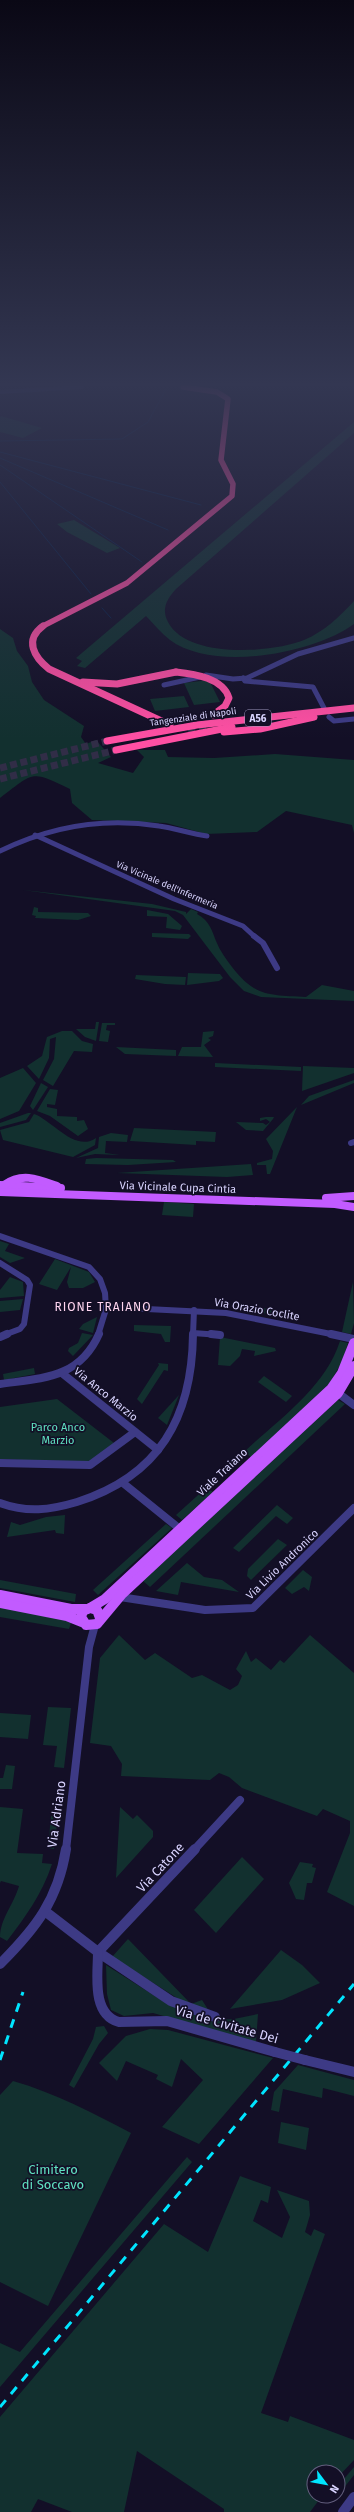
<svg xmlns="http://www.w3.org/2000/svg" width="354" height="2512" viewBox="0 0 354 2512" font-family="'Fira Sans',sans-serif">
<rect width="100%" height="100%" fill="#130f26"/>
<g fill="#12302f">
<path d="M0,417L1,416L42,428L23,438L0,432Z"/>
<path d="M354,422V433L176,589C167,599 161,609 168,622C187,659 272,653 304,640C325,631 339,617 354,601V624C313,654 213,672 170,640C161,633 154,624 146,616L85,668L77,666L82,661L76,658Z"/>
<path d="M74,520L120,548L107,553L67,532L57,524Z"/>
<path d="M0,629L13,638L17,651L28,666L32,682L44,700L84,726L81,737L86,744L96,740L111,757L98,763L133,773L144,757L137,750H165L168,757L214,758L275,754L354,760V833L352,825L286,811L257,832L206,834L166,823L92,820L72,803L70,789C30,770 35,772 0,798Z"/>
<path d="M209,680L220,702L194,705L184,683Z"/>
<path d="M184,696L189,707L155,711L150,699Z"/>
<path d="M23,890L152,904L186,912V914L191,909L198,912L197,914C210,921 212,931 216,941C220,951 226,959 232,967C255,997 270,995 306,997L322,985L354,991V1001L261,997L244,991L230,977L183,915L175,911Z"/>
<path d="M34,907L38,908V912L88,913L91,916L78,920L35,918L36,916L32,915Z"/>
<path d="M147,910L168,914L182,926L180,930L166,928L167,917L147,916Z"/>
<path d="M152,933L189,934L191,936L188,939L152,937Z"/>
<path d="M188,973L220,974L223,978L219,981L187,985Z"/>
<path d="M136,975L186,977L185,985L165,984L135,979Z"/>
<path d="M96,1022H99L96,1041L85,1037L76,1029H95Z"/>
<path d="M102,1023H115V1025H107L106,1030L110,1031L108,1042L99,1041Z"/>
<path d="M62,1031H72L82,1041L93,1044L92,1052L74,1051L53,1086L43,1080L54,1059L56,1037L50,1039L49,1058L39,1079L27,1066L42,1056L47,1037Z"/>
<path d="M214,1031L213,1036L208,1038L211,1040L204,1045L213,1057L178,1056L182,1047H201L203,1032Z"/>
<path d="M116,1047L176,1050V1056L125,1054Z"/>
<path d="M215,1063L301,1067V1071L215,1067Z"/>
<path d="M303,1066L354,1068V1073L302,1091Z"/>
<path d="M23,1068L36,1083L19,1111L0,1119V1078Z"/>
<path d="M354,1080V1083L301,1105L309,1096Z"/>
<path d="M41,1083L48,1087L33,1110L30,1106Z"/>
<path d="M50,1089L58,1090L55,1105L47,1104V1107L57,1109V1116L77,1117V1121L84,1120L88,1129L78,1136L50,1116L37,1111Z"/>
<path d="M297,1107L270,1174H267L266,1165H257V1163L272,1159L273,1151L266,1139Z"/>
<path d="M28,1113H31L26,1120L0,1127V1123Z"/>
<path d="M34,1114C52,1120 75,1153 96,1138L95,1145L73,1157L3,1140L0,1130L29,1122Z"/>
<path d="M266,1117H274L273,1119L263,1131L246,1130L236,1122L263,1123L266,1125L270,1122L266,1119L260,1121V1118Z"/>
<path d="M134,1128L216,1132L215,1142L196,1141V1145L130,1141Z"/>
<path d="M111,1133L128,1135L127,1142L106,1141L105,1153L120,1155L95,1154L76,1158L98,1148L99,1137Z"/>
<path d="M96,1158L173,1160L176,1162L128,1165L85,1164L86,1159Z"/>
<path d="M251,1164L253,1175L227,1177L117,1173Z"/>
<path d="M164,1202L194,1204L193,1217L162,1215Z"/>
<path d="M0,1241L9,1244L5,1251L25,1258L10,1263L0,1257Z"/>
<path d="M55,1259L89,1272L95,1282L83,1288H69L67,1282L71,1267L57,1290L39,1284Z"/>
<path d="M10,1277L23,1282L24,1296L0,1298V1290Z"/>
<path d="M353,1282L354,1323L351,1334L342,1332Z"/>
<path d="M23,1299L20,1310L0,1312V1301Z"/>
<path d="M250,1305L291,1314L290,1319L249,1310Z"/>
<path d="M97,1317L93,1333L79,1329L83,1324Z"/>
<path d="M134,1325L171,1326L170,1342H165L161,1334L134,1331Z"/>
<path d="M82,1333L93,1335L73,1356L68,1351L69,1348L78,1343Z"/>
<path d="M220,1337L275,1348L276,1351L254,1356L255,1351L242,1349L240,1356L230,1366L218,1365Z"/>
<path d="M340,1341L348,1343L342,1362L329,1384L251,1457L244,1452C279,1419 325,1388 340,1341Z"/>
<path d="M158,1363L168,1364V1371L164,1370L142,1404L137,1399L159,1365Z"/>
<path d="M34,1368L35,1374L4,1380L3,1374Z"/>
<path d="M264,1376L292,1396L286,1402L258,1382Z"/>
<path d="M179,1395L167,1425L158,1418Z"/>
<path d="M57,1399L114,1443L92,1460L82,1463L0,1459V1407Z"/>
<path d="M338,1400L345,1404L150,1587L143,1581Z"/>
<path d="M207,1487L213,1492L182,1520L176,1515Z"/>
<path d="M277,1505L293,1518L287,1524L276,1516L239,1552L233,1548Z"/>
<path d="M65,1515L64,1534L56,1533L55,1530L7,1537L11,1522L20,1525L46,1517Z"/>
<path d="M166,1524L172,1528L98,1595L93,1590Z"/>
<path d="M278,1539L287,1545L251,1580L247,1576L248,1569Z"/>
<path d="M187,1563L204,1577L222,1580L239,1592L181,1582L178,1595L156,1591Z"/>
<path d="M303,1570L312,1577L309,1591L304,1587L292,1594L285,1588Z"/>
<path d="M0,1580L76,1594L75,1602L0,1588Z"/>
<path d="M0,1607L72,1620L69,1629L0,1617Z"/>
<path d="M119,1635L145,1660L155,1653L192,1678L202,1675L230,1690L238,1685L242,1676L236,1669L246,1651L251,1662L256,1658L271,1670L280,1660L284,1663L310,1635L354,1673V1906L327,1892L350,1833V1821L323,1809L317,1816L242,1788L229,1777L219,1773L210,1780L121,1776L122,1764L111,1746L90,1743L100,1658Z"/>
<path d="M48,1707L71,1708L64,1768L54,1767L57,1746L43,1745Z"/>
<path d="M0,1713L31,1715L28,1739L0,1737Z"/>
<path d="M6,1765L15,1766L12,1789H0V1778H3Z"/>
<path d="M0,1807L23,1809L17,1853L43,1854L42,1863L52,1864C42,1894 26,1916 7,1941L0,1937C0,1919 14,1904 19,1886L1,1881L0,1883Z"/>
<path d="M120,1807L133,1819L137,1815L153,1831V1837L116,1878Z"/>
<path d="M51,1816H58L54,1849L48,1848Z"/>
<path d="M242,1857L264,1879L216,1933L194,1910Z"/>
<path d="M300,1862L313,1864L312,1867L316,1868L312,1883H307L304,1900L296,1899L289,1883Z"/>
<path d="M128,1939L191,2004L202,2000L209,2011L185,2003L112,1957Z"/>
<path d="M281,1950L302,1965L320,1983L282,2000L230,2009Z"/>
<path d="M106,1965L169,2005L215,2020L234,2019L258,2014L256,2042L153,2013L124,2016L111,2010L107,1994Z"/>
<path d="M104,2026L108,2033L99,2044L74,2088L69,2085L93,2039L96,2027Z"/>
<path d="M150,2029L168,2030L273,2058L199,2144L162,2127L203,2080L181,2059L172,2087L156,2079L158,2075L126,2061L117,2081L99,2063L126,2036Z"/>
<path d="M298,2065L354,2080V2096L323,2088L322,2098L283,2089L279,2112L271,2110L274,2092Z"/>
<path d="M13,2081C55,2093 93,2113 131,2133L48,2306L0,2282V2095Z"/>
<path d="M281,2122L309,2128L306,2150L278,2143Z"/>
<path d="M187,2157L192,2162L0,2387V2343L20,2352Z"/>
<path d="M240,2176L271,2187L268,2203L261,2200L253,2221L282,2238L290,2217L277,2190L309,2201L310,2215L305,2232L311,2236L314,2229L325,2234L261,2413L288,2422L290,2416L354,2440V2460L338,2477V2472H314V2496H322L310,2512H224V2509L137,2451L124,2512H72L38,2499L31,2512H0V2417L164,2224L208,2252Z"/>
<path d="M354,2467V2475L339,2494L338,2486Z"/>
</g>
<g fill="none" stroke-linecap="round" stroke-linejoin="round">
<g stroke="#0c2248" stroke-width="1">
<path d="M0,441L122,439L148,422L166,389"/>
<path d="M0,452L201,505"/>
<path d="M0,458L168,530"/>
<path d="M0,465L142,562"/>
<path d="M0,482L91,594"/>
<path d="M102,608L111,618"/>
</g>
<g stroke="#312d47" stroke-width="7" stroke-dasharray="7 3.5" stroke-linecap="butt">
<path d="M178,727L209,731"/>
<path d="M0,768L107,741"/>
<path d="M0,779L116,750"/>
</g>
<path stroke="#3d3a85" stroke-width="4" d="M0,392L82,387"/>
<g stroke="#3d3a85" stroke-width="5">
<path d="M206,675L233,679L247,678L298,654L354,638"/>
<path d="M243,678L245,681L313,687L324,708"/>
<path d="M164,685L200,677"/>
<path d="M329,717L334,721L354,719"/>
<path d="M35,835L174,899L243,926L255,937"/>
<path d="M0,851C51,826 103,817 159,826C175,828 191,834 207,836"/>
</g>
<g stroke="#3d3a85" stroke-width="6">
<path d="M254,936L263,943L277,968"/>
<path d="M351,1143L354,1142"/>
<path d="M0,1236L89,1267L100,1279L105,1293L106,1309L98,1335"/>
<path d="M0,1263L27,1280L30,1285L24,1324L20,1329L4,1335"/>
<path d="M107,1307L226,1313L336,1335"/>
<path d="M193,1333L220,1335"/>
<path d="M193,1335L194,1310"/>
</g>
<g stroke="#3d3a85" stroke-width="8">
<path d="M211,1334L220,1335"/>
<path d="M331,1334L354,1339"/>
<path d="M0,1337L7,1334"/>
<path d="M63,1374L158,1450"/>
<path d="M0,1384C42,1378 79,1379 99,1334"/>
<path d="M338,1393L354,1405"/>
<path d="M0,1463L90,1465L135,1432"/>
<path d="M123,1483L180,1529"/>
<path d="M0,1503C27,1513 50,1510 77,1502C159,1476 192,1418 193,1334"/>
<path d="M120,1597L205,1610L253,1608L354,1508"/>
<path d="M66,1850L89,1647L95,1625"/>
<path d="M194,1850L240,1800"/>
</g>
<g stroke="#3d3a85" stroke-width="10">
<path d="M195,1849L98,1952L171,2001L215,2017"/>
<path d="M46,1912L98,1952C98,1974 91,2014 119,2022L167,2021L275,2052"/>
<path d="M0,1964C36,1928 58,1900 66,1849"/>
<path d="M305,2060L354,2072"/>
<path d="M343,2512L354,2497"/>
</g>
<g stroke="#c25bff" stroke-width="8">
<path d="M0,1185L61,1188"/>
<path d="M4,1185C22,1172 38,1179 57,1186"/>
<path d="M0,1192L335,1204L354,1207"/>
<path d="M326,1198L354,1196"/>
</g>
<g stroke="#c25bff" stroke-width="10">
<path d="M0,1595L71,1609H87"/>
<path d="M0,1603L67,1616L82,1622"/>
<path d="M90,1608L105,1599L331,1389L342,1373L354,1343"/>
<path d="M100,1618L97,1610L90,1608L83,1611L81,1617L86,1625L97,1624L122,1594L338,1393L354,1366"/>
</g>
<path stroke="#ff4fa3" stroke-width="5.5" d="M41,627L127,583L232,496L233,484L221,460L228,399L217,392L183,387"/>
<g stroke="#ff4fa3" stroke-width="7">
<path d="M43,626C24,640 34,657 49,669L170,725"/>
<path d="M83,682L117,684L176,672"/>
<path d="M224,732L260,729L314,717"/>
<path d="M107,741L197,725L354,708"/>
<path d="M116,750L232,727"/>
</g>
<g stroke="#00e5ff" stroke-width="3" stroke-dasharray="9 8" stroke-linecap="butt">
<path d="M0,2060L23,1992"/>
<path d="M0,2407L354,1984"/>
</g>
<path stroke="#3d3a85" stroke-width="10" d="M275,2052L305,2060"/>
<path stroke="#ff4fa3" stroke-width="7" d="M176,672C195,674 223,678 229,698L225,706L213,715"/>
</g>
<linearGradient id="sky" x2="0" y2="1"><stop stop-color="#0a0815"/><stop offset="0.52" stop-color="#333752"/><stop offset="1" stop-color="#333752" stop-opacity="0"/></linearGradient>
<rect width="354" height="739" fill="url(#sky)"/>
<g text-anchor="middle" stroke-width="3.5" stroke-linejoin="round" paint-order="stroke">
<g font-size="9" fill="#d9d4ff" stroke="#130f26">
<text transform="translate(193 717) rotate(-8)" y="3">Tangenziale di Napoli</text>
<text transform="translate(167 885) rotate(23)" y="3">Via Vicinale dell'Infermeria</text>
</g>
<rect fill="#130f26" stroke="#9e99be" stroke-width="1" x="245" y="710" width="26" height="16" rx="3"/>
<g font-size="10" font-weight="bold" fill="#d9d4ff">
<text x="258" y="722">A56</text>
</g>
<g font-size="11" fill="#d9d4ff" stroke="#130f26">
<text transform="translate(178 1187) rotate(2)" y="4">Via Vicinale Cupa Cintia</text>
<text transform="translate(257 1309) rotate(10)" y="4">Via Orazio Coclite</text>
<text transform="translate(106 1394) rotate(39)" y="4">Via Anco Marzio</text>
<text transform="translate(222 1472) rotate(-43)" y="4">Viale Traiano</text>
<text transform="translate(282 1564) rotate(-44)" y="4">Via Livio Andronico</text>
</g>
<g font-size="11" fill="#5fe0c0" stroke="#130f26">
<text x="58" y="1431">Parco Anco<tspan x="58" dy="13">Marzio</tspan></text>
</g>
<g font-size="12" letter-spacing="1" fill="#ffd6f0" stroke="#130f26">
<text x="103" y="1311">RIONE TRAIANO</text>
</g>
<g font-size="13" fill="#d9d4ff" stroke="#130f26">
<text transform="translate(56 1814) rotate(-82)" y="5">Via Adriano</text>
<text transform="translate(160 1867) rotate(-47)" y="5">Via Catone</text>
<text transform="translate(227 2024) rotate(16)" y="5">Via de Civitate Dei</text>
</g>
<g font-size="13" fill="#5fe0c0" stroke="#130f26">
<text x="53" y="2174">Cimitero<tspan x="53" dy="15">di Soccavo</tspan></text>
</g>
</g>
<g transform="translate(326 2484) rotate(122)"><circle r="19" fill="#130f26" stroke="#625e7d"/>
<path d="M0-3L7 15L0 10L-7 15Z" fill="#00e5ff"/>
<text y="-6" font-size="11" font-weight="bold" text-anchor="middle" fill="#d9d4ff">N</text>
</g>
</svg>
